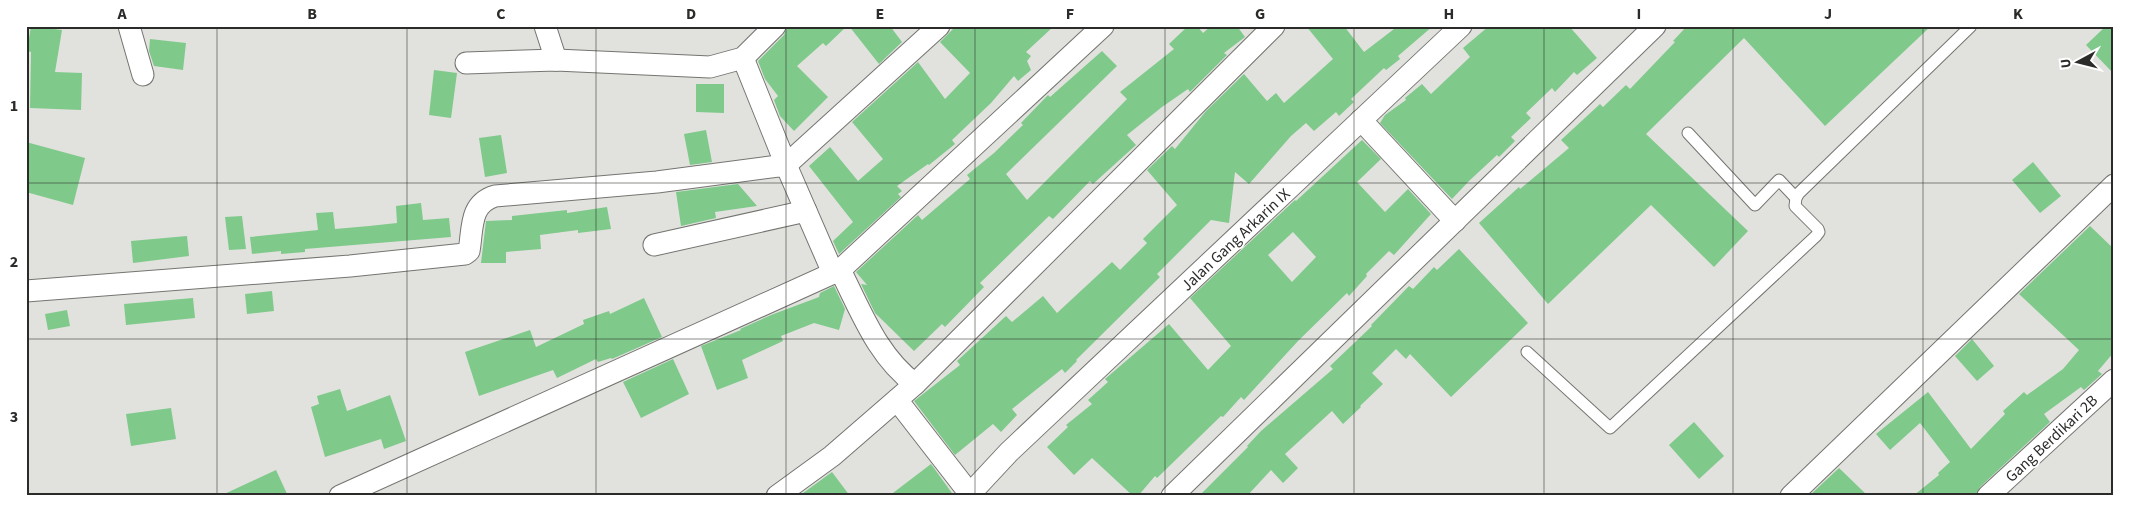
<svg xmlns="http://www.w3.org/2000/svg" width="2140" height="522" viewBox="0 0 2140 522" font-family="'Source Sans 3',sans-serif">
<rect width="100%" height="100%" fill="#e1e2dd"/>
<g fill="#7fc98b" fill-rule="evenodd">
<path d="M31,26L62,30L55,72L82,73L81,110L30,108L31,52L27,51Z"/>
<path d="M787,26H847L826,46L823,43L797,66L828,97L794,131L780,116L774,100L778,96L765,79L758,61L784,35Z"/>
<path d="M849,26H890L902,42L879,64Z"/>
<path d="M956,26H1054L1026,52L1031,56L1027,61L1031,70L1018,81L1014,76L991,103L952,140L955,144L929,165L928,164L897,186L902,191L898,194L901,197L839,254L833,241L853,222L809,166L830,147L858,181L883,159L852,122L918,62L945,99L970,73L940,42Z"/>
<path d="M1188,26H1197L1203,33L1211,26H1237L1245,37L1224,53L1227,55L1190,92L1188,89L1162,107L1127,135L1136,145L1093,184L1090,181L1053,219L1049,216L980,283L984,287L945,327L942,324L914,351L875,313L861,284L867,285L856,272L918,215L922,220L970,179L967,175L994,153L1023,125L1021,123L1048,95L1050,97L1102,51L1117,66L1006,174L1027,200L1127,99L1120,92L1174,49L1169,44Z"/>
<path d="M1306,26H1344L1364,52L1398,26H1433L1398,56L1400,59L1386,70L1384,68L1351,99L1354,102L1339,116L1336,112L1314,131L1306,123L1291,136L1249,184L1235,172L1229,223L1211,220L1157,274L1160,277L1076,360L1077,361L1065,373L1062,369L1012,409L1017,415L1001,432L993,424L955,455L914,401L960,365L957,361L1006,316L1012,322L1043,296L1057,313L1112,262L1120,270L1147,243L1143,239L1177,205L1147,170L1172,146L1175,149L1206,111L1244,74L1267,101L1276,93L1284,103L1333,59Z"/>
<path d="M1489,26H1569L1597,58L1577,75L1574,72L1555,92L1552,88L1526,113L1531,118L1511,137L1515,141L1499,157L1497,155L1469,181L1452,199L1380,123L1385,115L1406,100L1405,98L1422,84L1431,94L1470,57L1463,48Z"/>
<path d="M1687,26H1931L1825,126L1744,38L1646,134L1748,231L1714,267L1651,205L1548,304L1479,223L1519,187L1520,189L1569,148L1561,140L1600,104L1603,107L1626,85L1630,89L1675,42L1673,41Z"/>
<path d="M2106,26H2114V74L2086,45Z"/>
<path d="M150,39L186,43L183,70L154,66L149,51Z"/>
<path d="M434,70L457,73L451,118L429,115Z"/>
<path d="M696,84H724V113L696,112Z"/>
<path d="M706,130L712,162L690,165L684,134Z"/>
<path d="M501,135L507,173L485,177L479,138Z"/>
<path d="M1362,140L1381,159L1357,182L1385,212L1408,189L1431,214L1394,255L1389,251L1366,274L1367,276L1349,296L1347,293L1298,341L1244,400L1241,397L1223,417L1221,416L1157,478L1155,476L1138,496H1133L1092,458L1074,475L1047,447L1068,427L1066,425L1092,404L1088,400L1108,382L1105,379L1169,324L1208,370L1231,346L1190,298L1295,200L1296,201ZM1293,232L1316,257L1292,282L1268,255Z"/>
<path d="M26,142L85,158L73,205L26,192Z"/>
<path d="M2033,162L2061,196L2040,213L2012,180Z"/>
<path d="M738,184L757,206L715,212L716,218L681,226L676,192Z"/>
<path d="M421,203L423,220L449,218L451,237L305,249V252L281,254V251L252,254L250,237L318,230L316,213L333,212L335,229L369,226L397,223L396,206Z"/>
<path d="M607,207L611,229L578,233V230L540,235L541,249L506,252V263H481L486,221L512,220V216L567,210V213Z"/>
<path d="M242,216L246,249L229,250L225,217Z"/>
<path d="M2090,226L2114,249V352L2098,371L2102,374L2084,390L2081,387L2044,414L2050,422L1980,487L1976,496H1913L1939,475L1938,473L1950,462L1920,423L1890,450L1876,434L1928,392L1971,449L2005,414L2003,411L2024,392L2027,395L2063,369L2079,350L2019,294Z"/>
<path d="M187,236L189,256L133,263L131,241Z"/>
<path d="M1459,249L1528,323L1451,397L1410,354L1406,359L1396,349L1372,373L1383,384L1360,406L1361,407L1343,424L1332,411L1285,454L1298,468L1283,483L1271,470L1247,496H1199L1248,447L1247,446L1261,431L1333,369L1330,366L1372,326L1371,325L1409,286L1413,289L1434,267L1437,270Z"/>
<path d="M834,286L845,309L839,330L814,323L781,336L783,341L742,360L748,378L717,390L701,346L741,330L740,329L771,315L819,297L820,293Z"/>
<path d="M272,291L274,311L247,314L245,294Z"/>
<path d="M193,298L195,318L126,325L124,304Z"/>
<path d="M644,298L662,337L612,359L611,358L598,362L596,359L557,378L553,370L479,396L465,352L530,330L536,347L584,324L583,320L609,311L610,314Z"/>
<path d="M67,310L70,326L48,330L45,314Z"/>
<path d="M1972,339L1994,366L1977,381L1955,356Z"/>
<path d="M673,359L689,394L641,418L623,382Z"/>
<path d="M340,389L347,411L390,395L406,441L384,449L381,439L325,457L311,407L319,404L317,396Z"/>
<path d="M171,408L176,439L131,446L126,414Z"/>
<path d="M1694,422L1724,456L1699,479L1669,445Z"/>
<path d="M931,464L954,496H889Z"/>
<path d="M1839,468L1868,496H1809Z"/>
<path d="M276,470L288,496H220Z"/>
<path d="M832,472L850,496H799Z"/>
</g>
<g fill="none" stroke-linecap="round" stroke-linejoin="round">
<defs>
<g id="lane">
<path d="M1688,133L1755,205L1779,180L1796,198"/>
<path d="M1527,352L1610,428L1816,236L1819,232L1818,229L1795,206L1796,198L1799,193L1971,26"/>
</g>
<g id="street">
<path d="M129,26L143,75"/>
<path d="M545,26L556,60"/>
<path d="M743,58L786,165L939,26"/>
<path d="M466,63L556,60L710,67L743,58L775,26"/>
<path d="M1361,120L1455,221"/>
<path d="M654,245L806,211"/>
<path d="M840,270C861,311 877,356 915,384"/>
<path d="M26,291L350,266L465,254L469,251C473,229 469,204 495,196L657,182L786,165L833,273"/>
<path d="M897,400L970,494"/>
<path d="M340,496L840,270L1103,26"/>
<path d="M777,496L832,456L915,384L1274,26"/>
<path d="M968,496L1009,452L1461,26"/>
<path d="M1172,496L1655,26"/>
<path d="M1791,496L2114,185"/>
<path d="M1988,496L2114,380"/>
</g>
</defs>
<use href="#lane" stroke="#747571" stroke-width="13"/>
<use href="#street" stroke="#747571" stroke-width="23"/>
<use href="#lane" stroke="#fff" stroke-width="11"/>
<use href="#street" stroke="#fff" stroke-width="21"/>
</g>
<path fill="none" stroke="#2b2b29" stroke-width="1" stroke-opacity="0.55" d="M217,26V496M407,26V496M596,26V496M786,26V496M975,26V496M1165,26V496M1354,26V496M1544,26V496M1733,26V496M1923,26V496M26,183H2114M26,339H2114"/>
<g text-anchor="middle" stroke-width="4" stroke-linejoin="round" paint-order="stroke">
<g font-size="16" fill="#2b2b29" stroke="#fff">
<text transform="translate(1235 239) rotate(-43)" y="6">Jalan Gang Arkarin IX</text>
<text transform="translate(2051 438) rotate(-43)" y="6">Gang Berdikari 2B</text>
</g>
</g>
<rect width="2140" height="522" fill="none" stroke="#ffffff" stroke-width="55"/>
<g transform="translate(2078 62) rotate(263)" stroke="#ffffff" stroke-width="4" paint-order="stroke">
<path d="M0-4L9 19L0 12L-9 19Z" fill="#2b2b29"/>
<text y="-8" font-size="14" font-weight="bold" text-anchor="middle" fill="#2b2b29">U</text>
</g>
<rect x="28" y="28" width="2084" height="466" fill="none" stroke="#2b2b29" stroke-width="2"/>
<g font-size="16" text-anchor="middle" font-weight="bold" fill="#2b2b29">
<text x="122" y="19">A</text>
<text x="312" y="19">B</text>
<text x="501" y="19">C</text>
<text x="691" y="19">D</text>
<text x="880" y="19">E</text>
<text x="1070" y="19">F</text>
<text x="1260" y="19">G</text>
<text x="1449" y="19">H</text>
<text x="1639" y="19">I</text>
<text x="1828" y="19">J</text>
<text x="2018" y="19">K</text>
<text x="14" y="111">1</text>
<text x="14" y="267">2</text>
<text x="14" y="422">3</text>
</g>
</svg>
